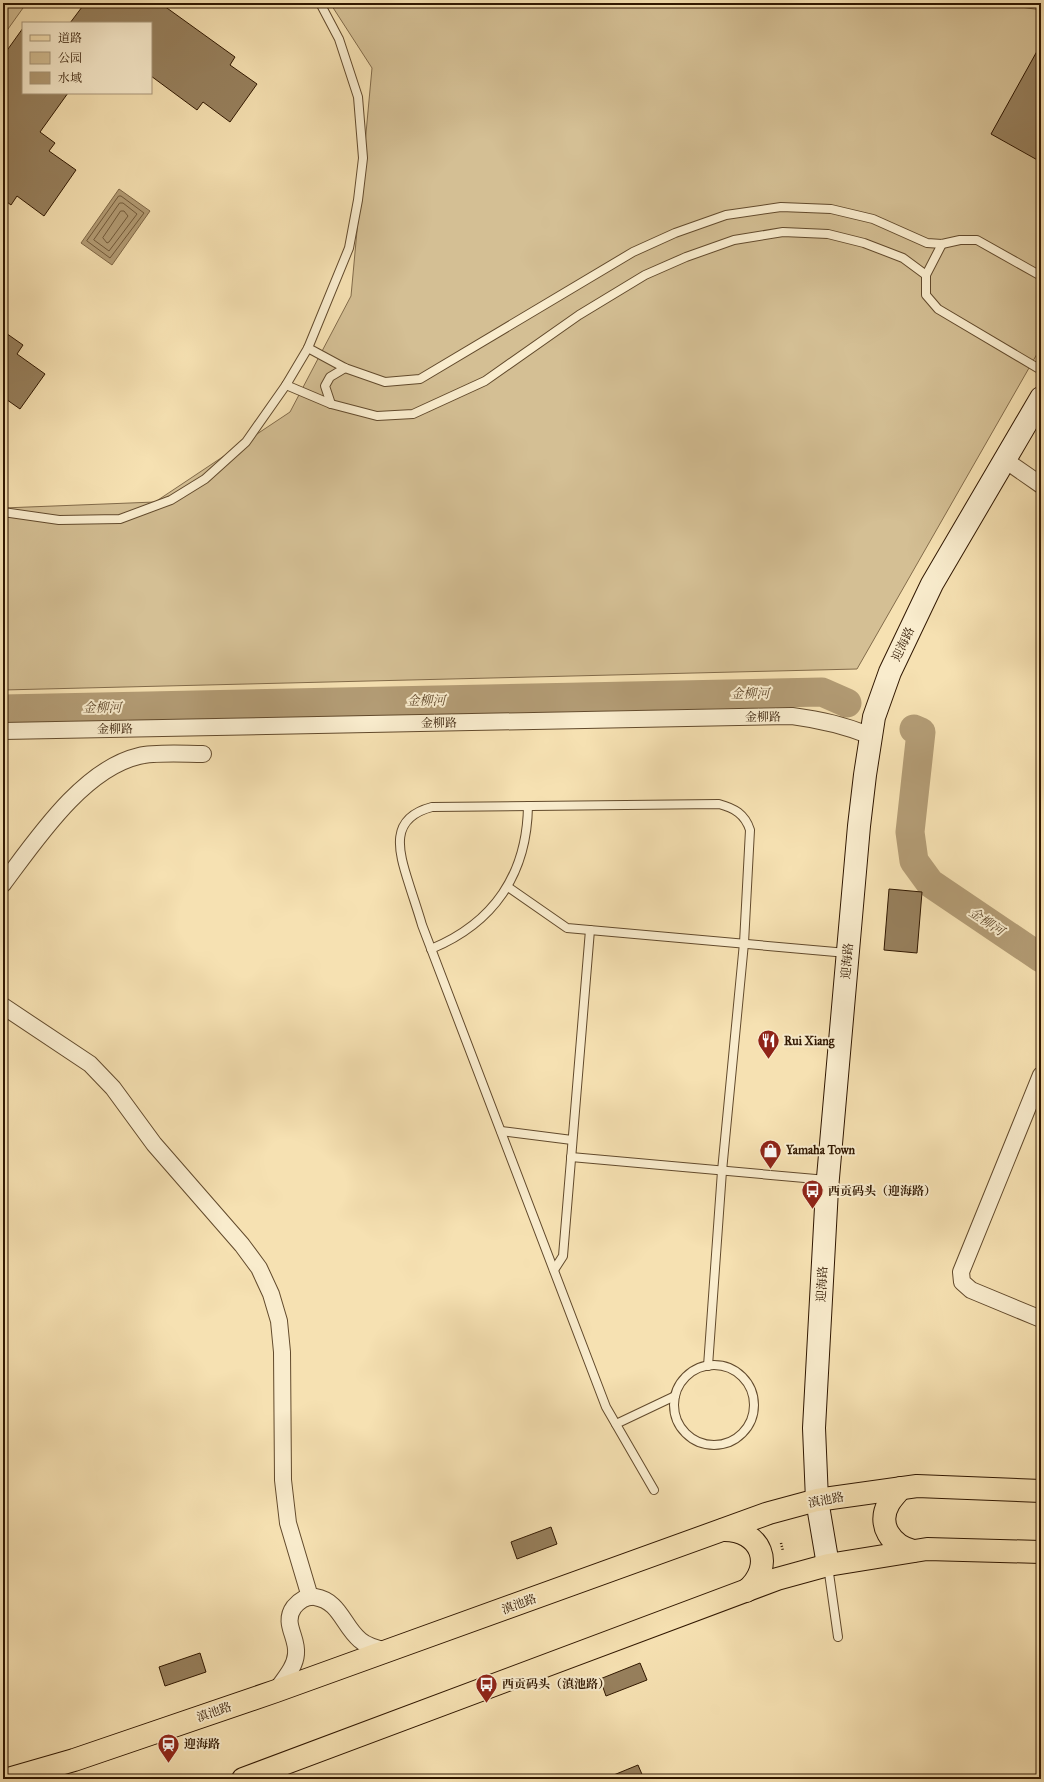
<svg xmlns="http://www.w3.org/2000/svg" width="1044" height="1782" viewBox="0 0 1044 1782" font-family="'IM FELL Great Primer','Noto Serif SC',serif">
<rect width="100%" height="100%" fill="#f6e1b2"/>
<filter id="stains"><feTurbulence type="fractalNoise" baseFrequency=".005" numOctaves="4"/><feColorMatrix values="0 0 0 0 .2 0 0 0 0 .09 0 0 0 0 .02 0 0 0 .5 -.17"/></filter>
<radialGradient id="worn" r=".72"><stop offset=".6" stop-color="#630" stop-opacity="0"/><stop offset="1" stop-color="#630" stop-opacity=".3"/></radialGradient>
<g fill="#d4bf94" stroke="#826b4a">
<path d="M3,3H16L23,8L3,36Z"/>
<path d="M330,3H994L1041,10V347L857,669L3,690V508L155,502L290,412L351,296L372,68Z"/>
</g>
<path fill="#b39c75" stroke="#7f6746" d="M119,189L150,211L112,265L81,243Z"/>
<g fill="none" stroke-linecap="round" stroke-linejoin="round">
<g stroke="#725a3a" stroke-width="1">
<path d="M119,196H121L144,213L110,258L87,241Z"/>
<path d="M120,203H123L137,214L109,251L94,240Z"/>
<path d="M121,211H124L128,216L109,242L107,243L103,238Z"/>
</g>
<g stroke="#b39c75" stroke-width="29">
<path d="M3,709L822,692L847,703"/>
<path d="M914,729L921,732L910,832L914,861L930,883L1041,958"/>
</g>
</g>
<g fill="#97805d" stroke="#301700">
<path d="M85,3H160L235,57L230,65L257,84L230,122L203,102L197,110L151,76V23H70Z"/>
<path d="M23,28V93H68L40,132L55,143L49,151L76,170L44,216L17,196L11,205L3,199V56Z"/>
<path d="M1041,44V162L991,134Z"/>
<path d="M3,331L23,345L17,354L45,374L20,409L3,397Z"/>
<path d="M889,889L922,892L917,953L884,950Z"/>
<path d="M551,1527L557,1544L517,1559L511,1542Z"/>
<path d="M200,1653L206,1672L165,1686L159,1667Z"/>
<path d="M640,1663L647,1680L606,1696L600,1679Z"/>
<path d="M638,1765L644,1779H604Z"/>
</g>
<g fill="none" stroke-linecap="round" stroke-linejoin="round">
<defs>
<g id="lane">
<path d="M942,244L926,275V295L938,309L1041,370"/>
<path d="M308,348L345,368L385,382L420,379L633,252L675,233L726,215L781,207L831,209L873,219L927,243L942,244L960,240H977L1041,276"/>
<path d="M286,385L331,404L377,416L413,414L485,381L579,315L645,275L686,257L734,240L783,232L828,234L864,243L903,258L926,275"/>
<path d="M331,404L325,386L330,377L345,368"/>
<path d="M3,512L59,520L120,519L171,500L205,479L246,442L286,385L308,348L349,248L358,200L363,158L358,97L339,39L320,3"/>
<path d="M508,887L567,928L847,953"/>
<path d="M431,949C494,923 527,874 528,806"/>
<path d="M501,1131L572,1140"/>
<path d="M571,1157L827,1180"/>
<path d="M554,1270L563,1256L590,930"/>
<circle cx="714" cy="1405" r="40"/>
<path d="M616,1424L675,1396"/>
<path d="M654,1490L606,1407L422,925C418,911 413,897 409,884C398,850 389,818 432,807L719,804C734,808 745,814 750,830L744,943L722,1171L708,1366"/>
<path d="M828,1566L838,1637"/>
</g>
<g id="street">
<path d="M1005,460L1041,485"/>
<path d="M3,731L792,716C822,720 844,725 871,736"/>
<path d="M3,884C36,840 83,769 139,756C155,752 185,754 203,754"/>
<path d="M3,1006L90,1064L113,1088L154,1144L242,1245L259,1268L271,1294L279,1321L282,1352L283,1480L288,1523L310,1597"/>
<path d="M1041,1075L961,1272L962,1282L971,1290L1041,1319"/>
<path d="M276,1691C283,1680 295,1668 296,1654C298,1637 282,1623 294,1607C300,1600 307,1596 315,1597C340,1601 343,1626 360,1640C368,1647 379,1649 388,1651"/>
</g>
<path id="secondary" d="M828,1565L817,1500L814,1428L827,1189L859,826L865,775L874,717L890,672L932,584L1041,398"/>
<g id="primary">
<path d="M901,1488C897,1493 892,1498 889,1503C876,1525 892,1546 913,1551"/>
<path d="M723,1530C761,1529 776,1566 746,1591"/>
<path d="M8,1779L74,1760L276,1691L769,1513L817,1500L917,1486L1041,1491"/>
<path d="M243,1779L777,1579L828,1565L927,1549L1041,1552"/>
</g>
</defs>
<use href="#lane" stroke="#624a2c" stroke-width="10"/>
<use href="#street" stroke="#624a2c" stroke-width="18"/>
<use href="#secondary" stroke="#301700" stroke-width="24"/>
<use href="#primary" stroke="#301700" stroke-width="24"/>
<path stroke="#301700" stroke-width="2.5" stroke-dasharray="1 2" stroke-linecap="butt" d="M781,1543L783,1551"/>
<use href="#lane" stroke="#f9eccd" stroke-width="8"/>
<use href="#street" stroke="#f9eccd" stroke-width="16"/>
<use href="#secondary" stroke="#f9eccd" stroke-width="22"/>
<use href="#primary" stroke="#f6e1b2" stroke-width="22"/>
</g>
<defs>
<symbol id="restaurant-pin" viewBox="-11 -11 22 30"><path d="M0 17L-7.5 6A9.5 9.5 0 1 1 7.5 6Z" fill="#8f2418" stroke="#f9eccd"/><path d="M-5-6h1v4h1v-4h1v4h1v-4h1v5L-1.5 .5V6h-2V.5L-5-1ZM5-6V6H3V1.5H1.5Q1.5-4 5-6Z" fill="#fff"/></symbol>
<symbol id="shop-pin" viewBox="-11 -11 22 30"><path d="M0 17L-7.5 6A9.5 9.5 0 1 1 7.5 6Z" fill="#8f2418" stroke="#f9eccd"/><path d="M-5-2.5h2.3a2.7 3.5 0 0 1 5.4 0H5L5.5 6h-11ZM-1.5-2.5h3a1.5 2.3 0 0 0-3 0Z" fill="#fff"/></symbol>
<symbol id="bus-pin" viewBox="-11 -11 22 30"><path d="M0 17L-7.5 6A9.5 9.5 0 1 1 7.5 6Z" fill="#8f2418" stroke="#f9eccd"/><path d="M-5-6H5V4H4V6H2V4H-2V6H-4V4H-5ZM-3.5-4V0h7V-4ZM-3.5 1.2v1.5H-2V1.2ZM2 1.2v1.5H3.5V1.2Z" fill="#fff"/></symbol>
<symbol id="station-pin" viewBox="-11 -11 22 30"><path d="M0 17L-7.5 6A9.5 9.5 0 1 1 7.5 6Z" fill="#8f2418" stroke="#f9eccd"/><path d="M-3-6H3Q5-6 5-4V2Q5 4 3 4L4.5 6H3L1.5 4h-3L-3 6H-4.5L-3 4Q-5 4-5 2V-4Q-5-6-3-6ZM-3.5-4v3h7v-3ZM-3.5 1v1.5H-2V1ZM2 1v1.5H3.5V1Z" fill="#fff"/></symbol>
</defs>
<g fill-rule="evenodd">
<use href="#restaurant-pin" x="756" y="1028" width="25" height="34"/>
<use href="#shop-pin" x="758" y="1138" width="25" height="34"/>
<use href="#bus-pin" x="800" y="1178" width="25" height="34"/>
<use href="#bus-pin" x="474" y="1672" width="25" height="34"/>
<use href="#station-pin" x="156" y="1732" width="25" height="34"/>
</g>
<g text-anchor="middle" stroke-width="4" stroke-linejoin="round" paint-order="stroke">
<g font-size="12" fill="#301700" stroke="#f9eccd">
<text transform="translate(903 644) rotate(-65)" y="4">迎海路</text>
<text transform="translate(763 717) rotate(-1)" y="4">金柳路</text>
<text transform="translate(439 723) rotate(-1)" y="4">金柳路</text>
<text transform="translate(115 729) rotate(-1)" y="4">金柳路</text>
<text transform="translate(847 961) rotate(-85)" y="4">迎海路</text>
<text transform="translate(822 1284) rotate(-87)" y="4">迎海路</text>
<text transform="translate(826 1500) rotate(-11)" y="4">滇池路</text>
<text transform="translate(519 1604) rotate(-20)" y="4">滇池路</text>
<text transform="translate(214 1712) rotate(-19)" y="4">滇池路</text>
</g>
<g font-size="12" font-weight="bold" fill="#301700" stroke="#f9eccd" text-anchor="start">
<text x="784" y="1045">Rui Xiang</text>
<text x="786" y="1154">Yamaha Town</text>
<text x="828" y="1195">西贡码头（迎海路）</text>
<text x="502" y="1688">西贡码头（滇池路）</text>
<text x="184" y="1748">迎海路</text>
</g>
<g font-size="13" font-style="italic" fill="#644c2f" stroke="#f9eccd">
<text transform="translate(750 693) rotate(-1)" y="5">金柳河</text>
<text transform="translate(426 700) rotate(-1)" y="5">金柳河</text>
<text transform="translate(102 707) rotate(-1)" y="5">金柳河</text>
<text transform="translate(987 921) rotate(34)" y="5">金柳河</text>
</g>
</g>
<rect width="1044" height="1782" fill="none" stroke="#f6e1b2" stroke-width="16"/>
<rect x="4" y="4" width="1036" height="1774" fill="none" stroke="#301700" stroke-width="2"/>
<rect x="8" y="8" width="1028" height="1766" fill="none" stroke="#301700"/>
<rect x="22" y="22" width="130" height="72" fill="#f9eccd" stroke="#a9977b"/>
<rect x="30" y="35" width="20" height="6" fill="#f6e1b2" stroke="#a9977b"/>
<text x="58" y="42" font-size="12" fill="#301700">道路</text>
<rect x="30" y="52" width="20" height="12" fill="#d4bf94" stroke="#a9977b"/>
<text x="58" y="62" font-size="12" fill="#301700">公园</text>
<rect x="30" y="72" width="20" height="12" fill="#b39c75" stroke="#a9977b"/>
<text x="58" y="82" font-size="12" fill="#301700">水域</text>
<rect width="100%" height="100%" filter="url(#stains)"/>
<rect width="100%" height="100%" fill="url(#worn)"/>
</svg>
